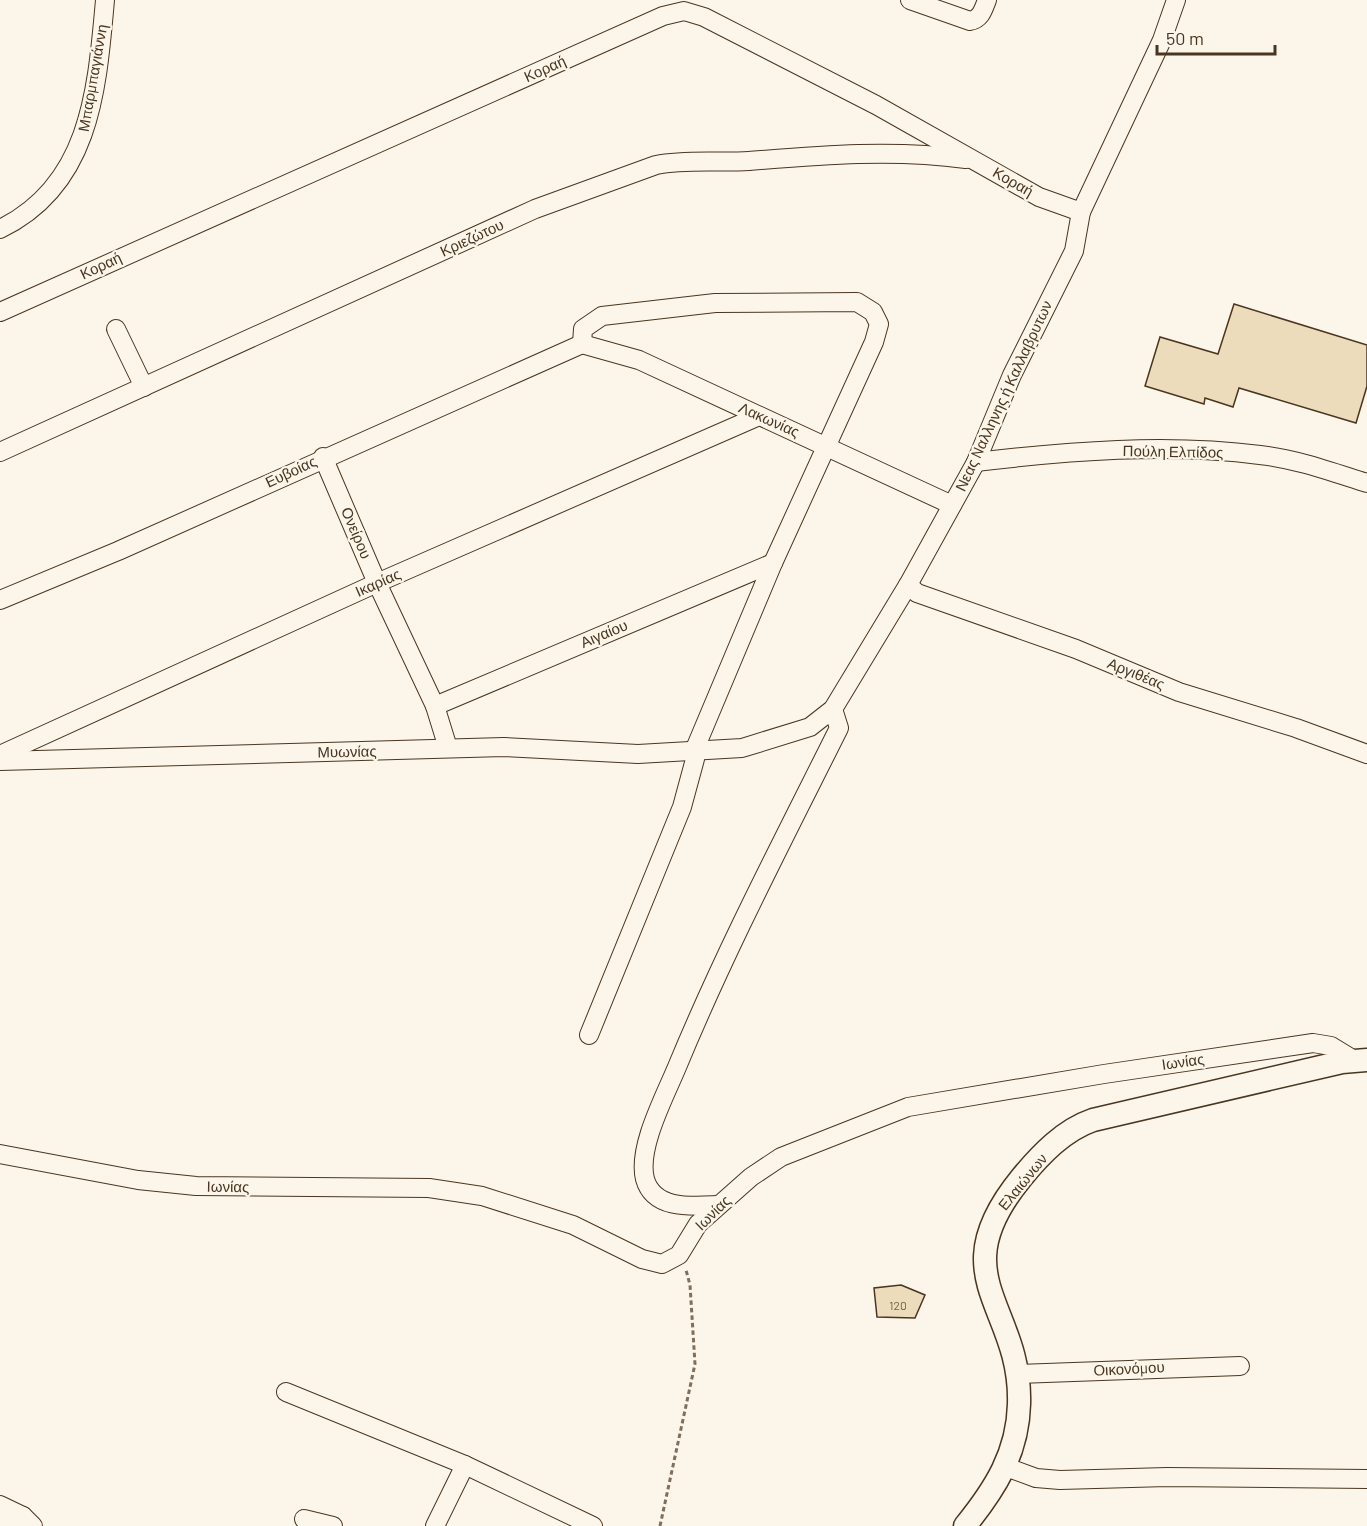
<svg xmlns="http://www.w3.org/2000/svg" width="1367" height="1526" viewBox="0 0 1367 1526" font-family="Barlow,sans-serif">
<rect width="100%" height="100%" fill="#fbf6e9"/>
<g fill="#ecdcbc" stroke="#4a3520" stroke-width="1.5">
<path d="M1234,304L1367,345V386L1356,423L1239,388L1233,407L1205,398L1204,404L1145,386L1160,337L1218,354Z"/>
<path d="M901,1285L925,1295L915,1318L877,1317L874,1288Z"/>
</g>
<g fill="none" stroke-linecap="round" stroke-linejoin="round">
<defs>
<g id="minor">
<path d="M910,0L970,21C981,19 983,10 987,0"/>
<path d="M0,229C91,185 97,89 105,0"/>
<path d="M0,312L663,16L684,11L704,17L876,105L1039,197L1081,212"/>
<path d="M116,329L144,387"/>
<path d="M582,344L583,329L602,316L715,303L857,302L873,312L879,324L874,342L773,563L694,751L695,759L682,807L589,1035"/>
<path d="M582,344L639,360L952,505"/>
<path d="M0,452L535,209L656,165C687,159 718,163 749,161C822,155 893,149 966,159"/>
<path d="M323,457L377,583L435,706L448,748"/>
<path d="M976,462C1069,451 1167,443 1260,455C1297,459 1332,472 1367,483"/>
<path d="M908,585L917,593L1076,649L1179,692L1296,728L1367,754"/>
<path d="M0,600L118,551L582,344"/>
<path d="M435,706L773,563"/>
<path d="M0,755L377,583L759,416"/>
<path d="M0,761L504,747L638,754L742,748L810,727L833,709L908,585L976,462L1012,375L1074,251L1081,212L1162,40L1176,0"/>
<path d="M0,1154L138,1180L196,1186L429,1188L482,1196L573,1225L642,1259L662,1264L679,1255L698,1224L751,1177L781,1157L908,1107L1104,1074L1313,1043L1331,1046L1354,1060"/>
<path d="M719,1205C694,1206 654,1211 645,1179C637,1148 665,1096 677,1067C725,951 783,840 839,728L833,709"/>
<path d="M1018,1374L1240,1366"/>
<path d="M286,1392L465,1465L593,1526"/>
<path d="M1006,1467L1036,1478L1060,1480L1167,1477L1367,1479"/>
<path d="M0,1505L23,1516L33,1526"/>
<path d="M304,1519L333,1526"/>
<path d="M0,1524L23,1516"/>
<path d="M435,1526L465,1465"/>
</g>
<path id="major" d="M965,1526C995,1489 1018,1453 1019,1404C1022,1305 939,1278 1022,1177C1041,1154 1064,1130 1093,1120L1342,1062L1367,1060"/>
</defs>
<use href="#minor" stroke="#4a3520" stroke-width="20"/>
<use href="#major" stroke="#4a3520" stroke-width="25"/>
<path stroke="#7f6f5c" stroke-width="3" stroke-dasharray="4.5 3" stroke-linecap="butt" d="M660,1526L695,1364L690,1285L686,1270"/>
<use href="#minor" stroke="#fbf6e9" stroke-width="18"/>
<use href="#major" stroke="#fbf6e9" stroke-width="22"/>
</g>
<g text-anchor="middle" stroke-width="4.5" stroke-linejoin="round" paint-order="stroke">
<g font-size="12" fill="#725f47">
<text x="898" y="1310">120</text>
</g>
<g font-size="15" fill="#4a3520" stroke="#fbf6e9">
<text transform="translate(545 69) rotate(-24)" y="5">Κοραή</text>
<text transform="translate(93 78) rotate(-80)" y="5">Μπαρμπαγιάννη</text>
<text transform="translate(1013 182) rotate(30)" y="5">Κοραή</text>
<text transform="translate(472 238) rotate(-25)" y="5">Κριεζώτου</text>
<text transform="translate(101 266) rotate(-25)" y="5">Κοραή</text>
<text transform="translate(1004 396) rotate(-65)" y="5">Νεας Nαλληνης ή Καλλαβρυτων</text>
<text transform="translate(769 420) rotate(24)" y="5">Λακωνίας</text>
<text transform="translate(1173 452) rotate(1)" y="5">Πούλη Ελπίδος</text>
<text transform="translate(291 472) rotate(-25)" y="5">Ευβοίας</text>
<text transform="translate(356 533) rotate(67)" y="5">Ονείρου</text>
<text transform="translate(378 583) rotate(-24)" y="5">Ικαρίας</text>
<text transform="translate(604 634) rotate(-23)" y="5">Αιγαίου</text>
<text transform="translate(1136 674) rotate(22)" y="5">Αργιθέας</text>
<text transform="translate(347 752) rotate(-1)" y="5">Μυωνίας</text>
<text transform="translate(1183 1062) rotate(-8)" y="5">Ιωνίας</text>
<text transform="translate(1023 1182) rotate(-51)" y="5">Ελαιώνων</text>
<text transform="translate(228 1187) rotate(1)" y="5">Ιωνίας</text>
<text transform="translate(713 1213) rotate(-44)" y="5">Ιωνίας</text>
<text transform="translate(1129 1369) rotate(-3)" y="5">Οικονόμου</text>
</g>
</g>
<path d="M1157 45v9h118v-9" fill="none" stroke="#4a3520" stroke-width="3"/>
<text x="1166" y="45" font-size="18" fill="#4a3520" stroke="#fbf6e9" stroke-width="4.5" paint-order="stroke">50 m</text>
</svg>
